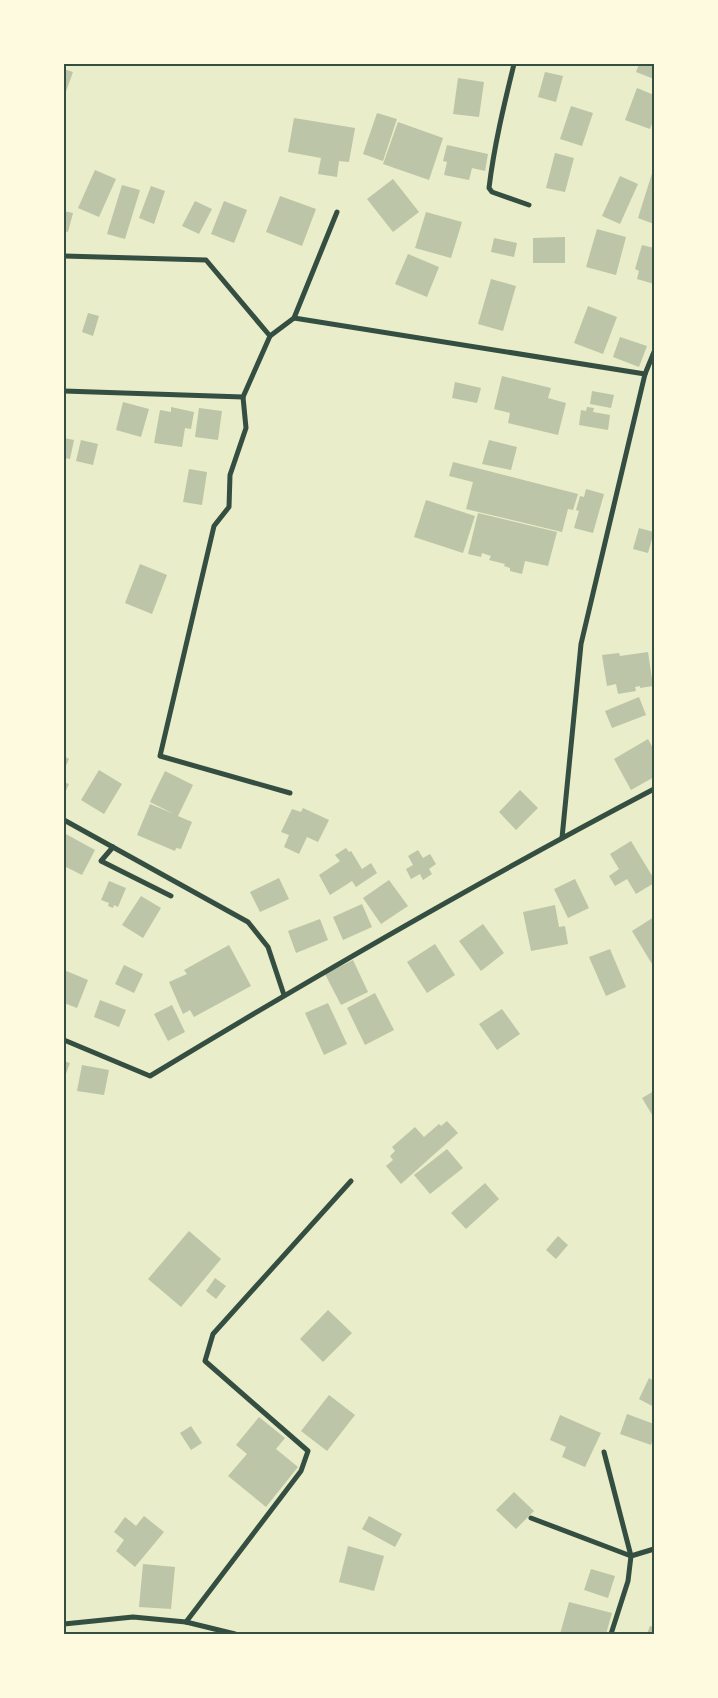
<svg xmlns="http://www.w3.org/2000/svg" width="718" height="1698" viewBox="0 0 718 1698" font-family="'Zilla Slab',serif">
<rect width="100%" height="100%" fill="#e9edc9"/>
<g fill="#bcc5a7">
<path d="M639,64H654V79L636,72Z"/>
<path d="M64,69L73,72L64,97Z"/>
<path d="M545,72L563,76L556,102L538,97Z"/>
<path d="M458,78L484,82L479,117L453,114Z"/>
<path d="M637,88L654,95V119L650,129L625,120Z"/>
<path d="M571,106L593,113L582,146L560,139Z"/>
<path d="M377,113L397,119L383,161L363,154Z"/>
<path d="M294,118L355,128L349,162L339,161L337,177L318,174L321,158L288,152Z"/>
<path d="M398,122L443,138L429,180L383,164Z"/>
<path d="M447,145L488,154L485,171L472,168L469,180L444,175L447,162L443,161Z"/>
<path d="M555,153L574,158L565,192L546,188Z"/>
<path d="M654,167V224L638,218Z"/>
<path d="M95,170L116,179L99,217L78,208Z"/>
<path d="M620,176L638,184L620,224L602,216Z"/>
<path d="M393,179L419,212L393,232L367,199Z"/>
<path d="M122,185L140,190L125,239L107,234Z"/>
<path d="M151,186L165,191L154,224L139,218Z"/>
<path d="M280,196L316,209L302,246L266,232Z"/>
<path d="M195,201L212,209L199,234L182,226Z"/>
<path d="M224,201L247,210L234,243L211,234Z"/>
<path d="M64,211L73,213L68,232L64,231Z"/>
<path d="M426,212L462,222L451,258L415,248Z"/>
<path d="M597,229L626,237L616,275L586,267Z"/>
<path d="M565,237V263H533V238Z"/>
<path d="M494,238L517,243L514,257L491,252Z"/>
<path d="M642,245L654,248V284L637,279L639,271L635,269Z"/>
<path d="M408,254L439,267L427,297L395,284Z"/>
<path d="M491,279L516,286L503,331L478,324Z"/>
<path d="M588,306L617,317L603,354L574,343Z"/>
<path d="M88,313L99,316L93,336L82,332Z"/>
<path d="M620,337L647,346L639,367L613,357Z"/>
<path d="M502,376L551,388L548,398L566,403L558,435L508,423L510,413L494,409Z"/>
<path d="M455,382L481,388L477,403L452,398Z"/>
<path d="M592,391L614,395L611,408L590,404Z"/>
<path d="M123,402L149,409L141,437L116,430Z"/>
<path d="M171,407L194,412L191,429L185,428L182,447L154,443L160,410L171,412Z"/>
<path d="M587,407L594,408L593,412L610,415L608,430L579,425L581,410L586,411Z"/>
<path d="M199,408L222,411L218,440L195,437Z"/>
<path d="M64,438L74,440L70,459L64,458Z"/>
<path d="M81,440L98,444L93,465L76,461Z"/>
<path d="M489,440L517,447L511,470L482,464Z"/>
<path d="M453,462L578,494L573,510L568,509L562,532L466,509L473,482L449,476Z"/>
<path d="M189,469L207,472L202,505L183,502Z"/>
<path d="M586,489L604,494L593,533L574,528L579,511L576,510L580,496L584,497Z"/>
<path d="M426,500L475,516L463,553L414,537Z"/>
<path d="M478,513L557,532L548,566L525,561L522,574L510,571V568L504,566L505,564L489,560L491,556L482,553L481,557L468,554Z"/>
<path d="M639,528L654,532L648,553L633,549Z"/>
<path d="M140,564L167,575L152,614L125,603Z"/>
<path d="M648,652L653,686L640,688V686L635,687L636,691L618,694L616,684L607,686L602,655L619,653L620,656Z"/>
<path d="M639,697L646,715L612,728L605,711Z"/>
<path d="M648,739L654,750V777L631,790L614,759Z"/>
<path d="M64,756L69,759L64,770Z"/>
<path d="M99,770L122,784L104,814L81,800Z"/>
<path d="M165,771L193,785L178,816L192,822L181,849L176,848L175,851L137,835L150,804L174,814L150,802Z"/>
<path d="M64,782L69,784L64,795Z"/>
<path d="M520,790L538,808L516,830L499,812Z"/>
<path d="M303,808L329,820L318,842L307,837L299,854L284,847L289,835L281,832L292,809L301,812Z"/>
<path d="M64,833L95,850L82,875L64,866Z"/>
<path d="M631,841L654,879V883L636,894L627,879L615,886L609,876L619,869L610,854Z"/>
<path d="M346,848L349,852L351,851L362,869L371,863L377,873L356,887L352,881L330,895L319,875L340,861L335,855Z"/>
<path d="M418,850L423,858L430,854L436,864L429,869L432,874L423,880L420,874L411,879L406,869L413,865L408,856Z"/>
<path d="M279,878L289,899L260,912L250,892Z"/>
<path d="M575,879L589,908L568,918L554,889Z"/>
<path d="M389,880L408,906L381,924L363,898Z"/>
<path d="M109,881L126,888L118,907L114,905L113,908L108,906L109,903L101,900Z"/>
<path d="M141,896L161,908L143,938L122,925Z"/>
<path d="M362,904L372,927L343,940L333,917Z"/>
<path d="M555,905L559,927L565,926L568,944L531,951L523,912Z"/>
<path d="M654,917V962L652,964L632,931Z"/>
<path d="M320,919L328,940L296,953L288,931Z"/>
<path d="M483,924L504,953L481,971L459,941Z"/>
<path d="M435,944L455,975L427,993L407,962Z"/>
<path d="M229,945L251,986L194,1017L190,1010L183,1014L169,982L187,974L184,970Z"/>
<path d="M610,949L626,987L606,996L589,957Z"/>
<path d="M353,960L368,992L341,1005L325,974Z"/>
<path d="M124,965L143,974L134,993L115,984Z"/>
<path d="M64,970L88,980L77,1008L64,1003Z"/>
<path d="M375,993L394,1030L365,1045L347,1008Z"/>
<path d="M100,1000L126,1010L119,1027L94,1017Z"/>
<path d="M328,1003L347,1044L324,1055L305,1013Z"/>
<path d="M172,1005L185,1032L168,1041L154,1014Z"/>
<path d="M502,1009L520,1034L497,1050L479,1024Z"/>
<path d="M64,1061L70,1063L64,1079Z"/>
<path d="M82,1065L109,1070L104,1095L77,1091Z"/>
<path d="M654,1091V1118L642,1098Z"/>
<path d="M447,1121L458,1133L401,1184L386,1166L393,1160L390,1156L395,1151L392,1147L415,1127L424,1137L439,1124L441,1126Z"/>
<path d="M447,1149L463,1168L430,1194L414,1175Z"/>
<path d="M485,1183L499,1199L466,1229L451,1213Z"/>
<path d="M189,1231L221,1259L181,1307L148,1279Z"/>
<path d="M558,1236L568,1245L556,1259L546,1250Z"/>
<path d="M215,1278L226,1286L216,1299L206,1291Z"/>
<path d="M328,1310L352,1333L323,1362L300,1339Z"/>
<path d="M649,1378L654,1381V1407L639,1399Z"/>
<path d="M329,1395L355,1415L327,1451L301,1431Z"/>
<path d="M627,1414L654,1424V1436L651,1445L620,1434Z"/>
<path d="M560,1415L601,1433L585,1467L562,1457L566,1447L550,1440Z"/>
<path d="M259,1417L285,1438L276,1449L298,1467L266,1507L228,1476L247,1454L236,1445Z"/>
<path d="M191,1426L202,1443L191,1450L180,1433Z"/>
<path d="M514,1492L534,1511L516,1529L496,1510Z"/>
<path d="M144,1516L164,1532L135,1567L116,1551L124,1540L114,1532L125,1517L136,1526Z"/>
<path d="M369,1516L402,1534L395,1547L362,1529Z"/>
<path d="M348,1546L384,1556L374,1591L339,1582Z"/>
<path d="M143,1564L175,1567L171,1609L139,1607Z"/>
<path d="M591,1569L615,1576L608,1598L584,1590Z"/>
<path d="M569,1602L612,1613L606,1634H560Z"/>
<path d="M650,1626L654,1627V1634H647Z"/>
</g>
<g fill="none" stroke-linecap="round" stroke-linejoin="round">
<g stroke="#344e41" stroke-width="5">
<path d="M514,64C504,105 494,146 489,188L492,192L529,205"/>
<path d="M64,256L206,260L270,336L294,318L645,374L654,352"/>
<path d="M294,318L337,212"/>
<path d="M64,391L243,397L270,336"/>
<path d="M243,397L246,428L230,475L229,507L214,526L160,756L290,793"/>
<path d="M64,820L248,922L268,947L284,995"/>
<path d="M562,838L581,644L645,374"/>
<path d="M113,847L101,861L171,896"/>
<path d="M64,1040L150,1076C315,976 483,879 654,789"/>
<path d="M604,1452L631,1556"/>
<path d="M531,1518L631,1556"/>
<path d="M186,1622L301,1471L308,1451L205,1361L213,1334L351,1181"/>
<path d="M64,1624L133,1617L186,1622L235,1634"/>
<path d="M611,1634L628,1581L631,1556L654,1549"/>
</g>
</g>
<rect width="718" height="1698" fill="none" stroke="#fefae0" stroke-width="130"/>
<rect x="65" y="65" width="588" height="1568" fill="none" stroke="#344e41" stroke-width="2"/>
</svg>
